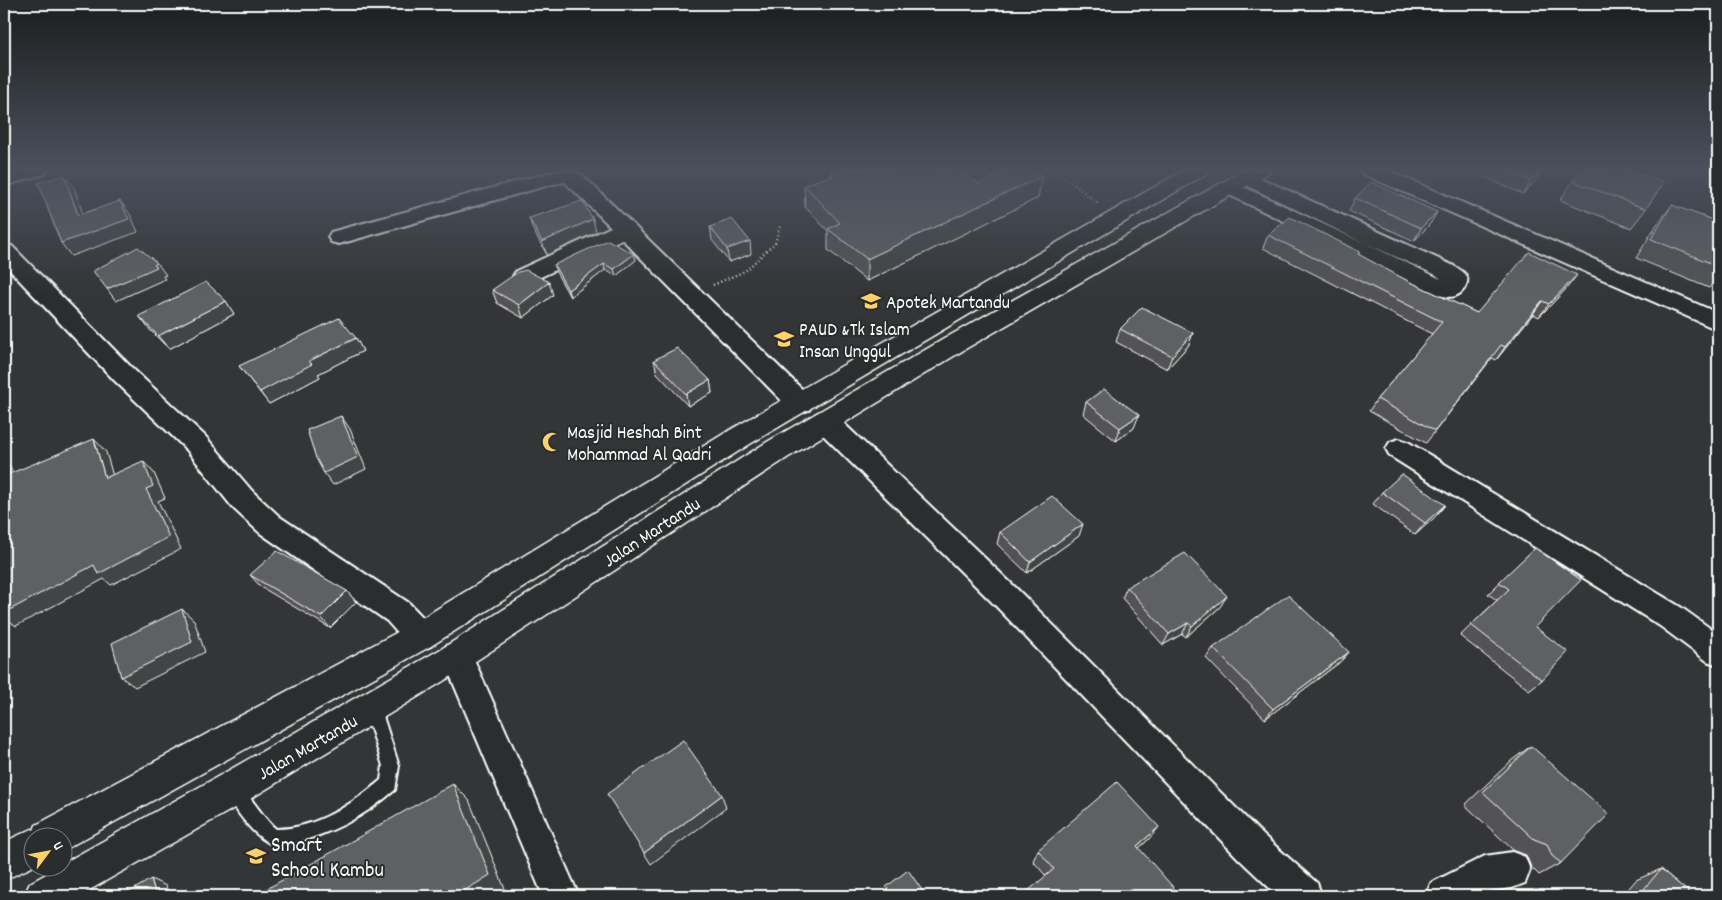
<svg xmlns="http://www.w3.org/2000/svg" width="1722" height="900" viewBox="0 0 1722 900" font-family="Dekko,sans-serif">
<rect width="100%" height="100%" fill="#333536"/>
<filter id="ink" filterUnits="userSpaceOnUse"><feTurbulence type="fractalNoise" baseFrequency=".02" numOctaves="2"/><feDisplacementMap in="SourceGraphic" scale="10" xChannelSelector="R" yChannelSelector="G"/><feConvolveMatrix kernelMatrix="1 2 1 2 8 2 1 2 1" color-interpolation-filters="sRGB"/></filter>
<g filter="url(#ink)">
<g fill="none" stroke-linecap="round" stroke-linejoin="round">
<defs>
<path id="lane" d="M372,700L377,702L380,707L399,766L395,790C365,816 331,834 293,843C287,844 280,847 274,845C255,839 233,808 226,791L228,785L234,783C247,788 262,818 276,829C315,829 353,804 381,780L383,766L364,707L367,702Z"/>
<g id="street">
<path d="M15,170H47L44,174L4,186V174Z"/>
<path d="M566,170L582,175L809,396L813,403L809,410L800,412L791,410L622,239L532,281L524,283L516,281L513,276L516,271L611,227L565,182L553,184L339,244L331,242L328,237L331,232L544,174Z"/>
<path d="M1360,170H1387L1718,313V330L1363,174Z"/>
<path d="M1247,172L1452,265C1457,268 1465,272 1467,277C1468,281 1466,286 1464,289C1457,299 1447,298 1436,294L1223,192L1220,188L1223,184L1230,182L1237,184L1364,243L1240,182L1237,178L1240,174ZM1365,243L1436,275L1441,279Z"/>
<path d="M4,244L12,246L133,369L205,436L253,492L280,517L409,603L431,626L435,636L431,646L420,650L409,646L387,621L260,533L233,508L187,450L115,381L4,264Z"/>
<path d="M825,411L834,414L1015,587L1263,835L1317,883L1322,896H1278L1239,859L995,605L816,428L812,421L816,414Z"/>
<path d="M1399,439L1408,442L1682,608L1718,634V665L1707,661L1660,626L1390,456L1386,449L1390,442Z"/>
<path d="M457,642L468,646L579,896H543L442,656L446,646Z"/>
<path d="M1512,852L1525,857L1530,870L1525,883L1512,888L1489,891L1480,896H1426L1431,883L1485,856Z"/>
</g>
<g id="highway">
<path d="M1184,170H1209L1206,174L750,444L431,646L62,851V838H32V867L4,880V842L32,829L34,830L36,825L409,626L730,430Z"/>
<path d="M1244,170H1270L1267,174L967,348L787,458L468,666L245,802L79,896H24L30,883L57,868H62V864L219,776L446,646L767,442L949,336Z"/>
</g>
</defs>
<use href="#lane" stroke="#fff" stroke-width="4"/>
<use href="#street" stroke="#fff" stroke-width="4"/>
<use href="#highway" stroke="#fff" stroke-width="3"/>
<g stroke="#fff" stroke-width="2.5" stroke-dasharray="1 3" stroke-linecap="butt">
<path d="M1055,170L1098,203"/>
<path d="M713,285L745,271L775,243L780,226"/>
</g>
<use href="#lane" fill="#2a2d2e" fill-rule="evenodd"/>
<use href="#street" fill="#2a2d2e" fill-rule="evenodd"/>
<use href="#highway" fill="#2a2d2e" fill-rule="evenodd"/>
</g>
<g fill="#525354" stroke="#fff">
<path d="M831,170H959L979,184L1038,198L867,281L828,250V231L805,207L804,185L831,176Z"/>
<path d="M1477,170H1544L1539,177L1523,194L1475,173Z"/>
<path d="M1573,181L1646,209L1631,228L1560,200Z"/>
<path d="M1355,198L1437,212L1430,224L1414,241L1349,211Z"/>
<path d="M1672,205L1718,222V278L1709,288L1636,258L1657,224Z"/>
<path d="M529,218L596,232L547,255L533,230Z"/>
<path d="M710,227L751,254L729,262L712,240Z"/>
<path d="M1268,235L1360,252L1358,255L1406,280L1477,313L1567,288L1539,317L1533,314L1496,360L1492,358L1426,443L1369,411L1377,399L1432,334L1263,248Z"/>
<path d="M636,260L616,276L605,270L570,297L556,272L554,265Z"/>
<path d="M492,290L553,295L523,318L497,303Z"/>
<path d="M226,301L234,314L169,349L149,329L139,316Z"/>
<path d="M1120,329L1193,333L1188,346L1167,369L1116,342Z"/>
<path d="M356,338L363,351L318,374L320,377L269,404L239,366Z"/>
<path d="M654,360L710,380L712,393L688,406L657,373Z"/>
<path d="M1086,402L1134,428L1116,441L1083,414Z"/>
<path d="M1382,492L1445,505L1435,517L1415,535L1373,504Z"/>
<path d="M1000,532L1079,536L1027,573L997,544Z"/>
<path d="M1535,548V627L1542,680L1529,690L1460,636L1497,600L1488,594Z"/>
<path d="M250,575L347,591L356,602L330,628L261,587Z"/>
<path d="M1127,587L1220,607L1186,637L1182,634L1163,645L1122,598Z"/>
<path d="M1213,648L1349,652L1340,662L1265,719L1206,658Z"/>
<path d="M1531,746L1561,863L1539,875L1531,867L1526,855L1513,850L1465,805L1512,760Z"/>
<path d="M1150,838L1139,848L1046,876L1033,861L1038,850Z"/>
<path d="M1661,869L1693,896H1622L1636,880Z"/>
</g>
<g fill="#424445" stroke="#fff">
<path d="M1542,170H1544L1539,177L1523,194L1531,181Z"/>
<path d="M64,175L74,188L88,228L78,215Z"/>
<path d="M1042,176L1038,198L867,281V259Z"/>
<path d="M120,201L130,214L138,232L71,256L61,243Z"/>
<path d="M1437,212L1430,224L1414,241L1421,228Z"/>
<path d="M593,219L596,232L547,255L542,242Z"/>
<path d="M750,241L751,254L729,262L727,249Z"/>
<path d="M634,254L636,260L616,276L614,269Z"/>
<path d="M157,263L166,275L163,276L165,279L116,301L107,289Z"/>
<path d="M604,264L605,270L570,297L568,290Z"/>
<path d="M1577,275L1567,288L1539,317L1549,304Z"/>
<path d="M549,282L553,295L523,318L519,305Z"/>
<path d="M226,301L234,314L169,349L158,336Z"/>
<path d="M1542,301L1533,314L1496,360L1505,347Z"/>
<path d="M1193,333L1188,346L1167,369L1172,356Z"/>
<path d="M356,338L363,351L318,374L320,377L269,404L260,392L309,361Z"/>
<path d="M710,380L712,393L688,406L686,394Z"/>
<path d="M1139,415L1134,428L1116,441L1120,428Z"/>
<path d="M341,416L350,429L366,469L333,485L324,473Z"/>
<path d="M94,439L106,452L117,490L105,478Z"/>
<path d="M4,456L12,470L4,474Z"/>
<path d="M143,461L154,473L165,498L158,501L181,549L111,585L104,579L16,626L4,617V613L146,489Z"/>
<path d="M1445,505L1435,517L1415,535L1425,523Z"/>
<path d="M1083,524L1079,536L1027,573L1030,562Z"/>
<path d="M347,591L356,602L330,628L321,617Z"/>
<path d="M1227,596L1220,607L1186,637L1192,626Z"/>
<path d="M182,609L194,620L205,652L135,687L121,677Z"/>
<path d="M1188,623L1182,634L1163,645L1169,634Z"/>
<path d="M1349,652L1340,662L1265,719L1273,709Z"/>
<path d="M453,784L469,800L505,889L494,896H456Z"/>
<path d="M722,795L726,808L651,864L644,853Z"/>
<path d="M1159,827L1150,838L1129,857L1137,846Z"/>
<path d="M151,879L166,886L169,896H156Z"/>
</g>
<g fill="#5f6162" stroke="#fff">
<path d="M832,170H959L979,184L1009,170H1033L1042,176L867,259L828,229L840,223L804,185L834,175Z"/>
<path d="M1506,170H1542L1531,181Z"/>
<path d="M1582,170H1631L1664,182L1646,209L1573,181Z"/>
<path d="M64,175L78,215L120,201L129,219L61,243L38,183Z"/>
<path d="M1371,182L1437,212L1421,228L1355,198Z"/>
<path d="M582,201L593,219L542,242L529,218Z"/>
<path d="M1672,205L1718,222V266L1651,239Z"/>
<path d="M1290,217L1360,252L1358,254L1406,280L1477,313L1529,252L1577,275L1549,304L1542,301L1505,347L1501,345L1435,431L1377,399L1442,322L1268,235Z"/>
<path d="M732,219L750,241L727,249L710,227Z"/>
<path d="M608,240L634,254L614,269L604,264L568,290L554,265Z"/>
<path d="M138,247L157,263L154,265L157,267L107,289L93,271Z"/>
<path d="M526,270L549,282L519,305L492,290L518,272Z"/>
<path d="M206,282L226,301L158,336L139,316Z"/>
<path d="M1142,307L1193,333L1172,356L1120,329Z"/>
<path d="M339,318L356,338L309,361L312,364L260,392L239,366Z"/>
<path d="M677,348L710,380L686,394L654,360Z"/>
<path d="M1104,389L1139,415L1120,428L1086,402Z"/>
<path d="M341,416L358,457L324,473L316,458L307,430Z"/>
<path d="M94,439L105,478L143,461L153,486L146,489L169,537L98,574L94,565L4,613V526L10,523L4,486V476Z"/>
<path d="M1402,474L1445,505L1425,523L1382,492Z"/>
<path d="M1052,496L1083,524L1030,562L1000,532Z"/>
<path d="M1535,548L1581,580L1535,627L1568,652L1542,680L1471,625L1509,589L1499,582Z"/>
<path d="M277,551L347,591L321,617L250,575Z"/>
<path d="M1185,553L1227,596L1192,626L1188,623L1169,634L1127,587Z"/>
<path d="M1288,595L1349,652L1273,709L1213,648Z"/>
<path d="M182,609L192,642L121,677L112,643Z"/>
<path d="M683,740L722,795L644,853L607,794Z"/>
<path d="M1531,746L1609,814L1561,863L1552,856L1547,844L1534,839L1483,792Z"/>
<path d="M1117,782L1159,827L1137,846L1179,894L1176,896H1022L1054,869L1038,850Z"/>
<path d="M453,784L490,875L456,896H254Z"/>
<path d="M1661,869L1693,896H1638Z"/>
<path d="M908,870L926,896H879L888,889L886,887Z"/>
<path d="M151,879L156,896H123Z"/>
<path d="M1265,890L1271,896H1259Z"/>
</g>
</g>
<linearGradient id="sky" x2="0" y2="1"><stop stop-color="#1c1d1e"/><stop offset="0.57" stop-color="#4a515d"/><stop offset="1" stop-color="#4a515d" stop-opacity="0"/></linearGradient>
<rect width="1722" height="296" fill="url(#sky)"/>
<defs>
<symbol id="school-bare" viewBox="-9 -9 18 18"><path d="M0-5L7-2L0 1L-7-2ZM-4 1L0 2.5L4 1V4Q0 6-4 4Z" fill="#ffd166" stroke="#2a2d2e" stroke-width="2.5" paint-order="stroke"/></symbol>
<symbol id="mosque-bare" viewBox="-9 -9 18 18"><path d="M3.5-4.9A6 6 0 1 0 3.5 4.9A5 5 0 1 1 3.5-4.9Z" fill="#ffd166" stroke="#2a2d2e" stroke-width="2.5" paint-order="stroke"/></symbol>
</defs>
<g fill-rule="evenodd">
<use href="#school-bare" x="857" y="287" width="28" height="28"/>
<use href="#school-bare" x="770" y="325" width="28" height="28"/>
<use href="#mosque-bare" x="538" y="428" width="28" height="28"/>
<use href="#school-bare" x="242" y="842" width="28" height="28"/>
</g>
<g text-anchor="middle" stroke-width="4" stroke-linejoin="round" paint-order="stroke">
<g font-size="19" fill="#fff" stroke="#2a2d2e" text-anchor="start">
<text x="886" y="308">Apotek Martandu</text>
<text x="799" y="335">PAUD &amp;Tk Islam<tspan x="799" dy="22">Insan Unggul</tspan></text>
<text x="567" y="438">Masjid Heshah Bint<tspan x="567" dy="22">Mohammad Al Qadri</tspan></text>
</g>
<g font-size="19" fill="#fff" stroke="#2a2d2e">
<text transform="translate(651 531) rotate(-33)" y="7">Jalan Martandu</text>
<text transform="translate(307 746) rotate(-30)" y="7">Jalan Martandu</text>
</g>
<g font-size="22" fill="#fff" stroke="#2a2d2e" text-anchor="start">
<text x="271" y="851">Smart<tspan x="271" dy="25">School Kambu</tspan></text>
</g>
</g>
<rect width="1722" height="900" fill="none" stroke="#2a2d2e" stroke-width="20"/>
<rect x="10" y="10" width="1702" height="880" fill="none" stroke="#fff" stroke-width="2" filter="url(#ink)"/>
<g transform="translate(48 852) rotate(58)"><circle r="24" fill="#2a2d2e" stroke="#7f8182"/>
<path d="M0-4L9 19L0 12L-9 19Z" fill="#ffd166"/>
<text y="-8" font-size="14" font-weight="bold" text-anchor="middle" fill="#ffffff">U</text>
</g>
</svg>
